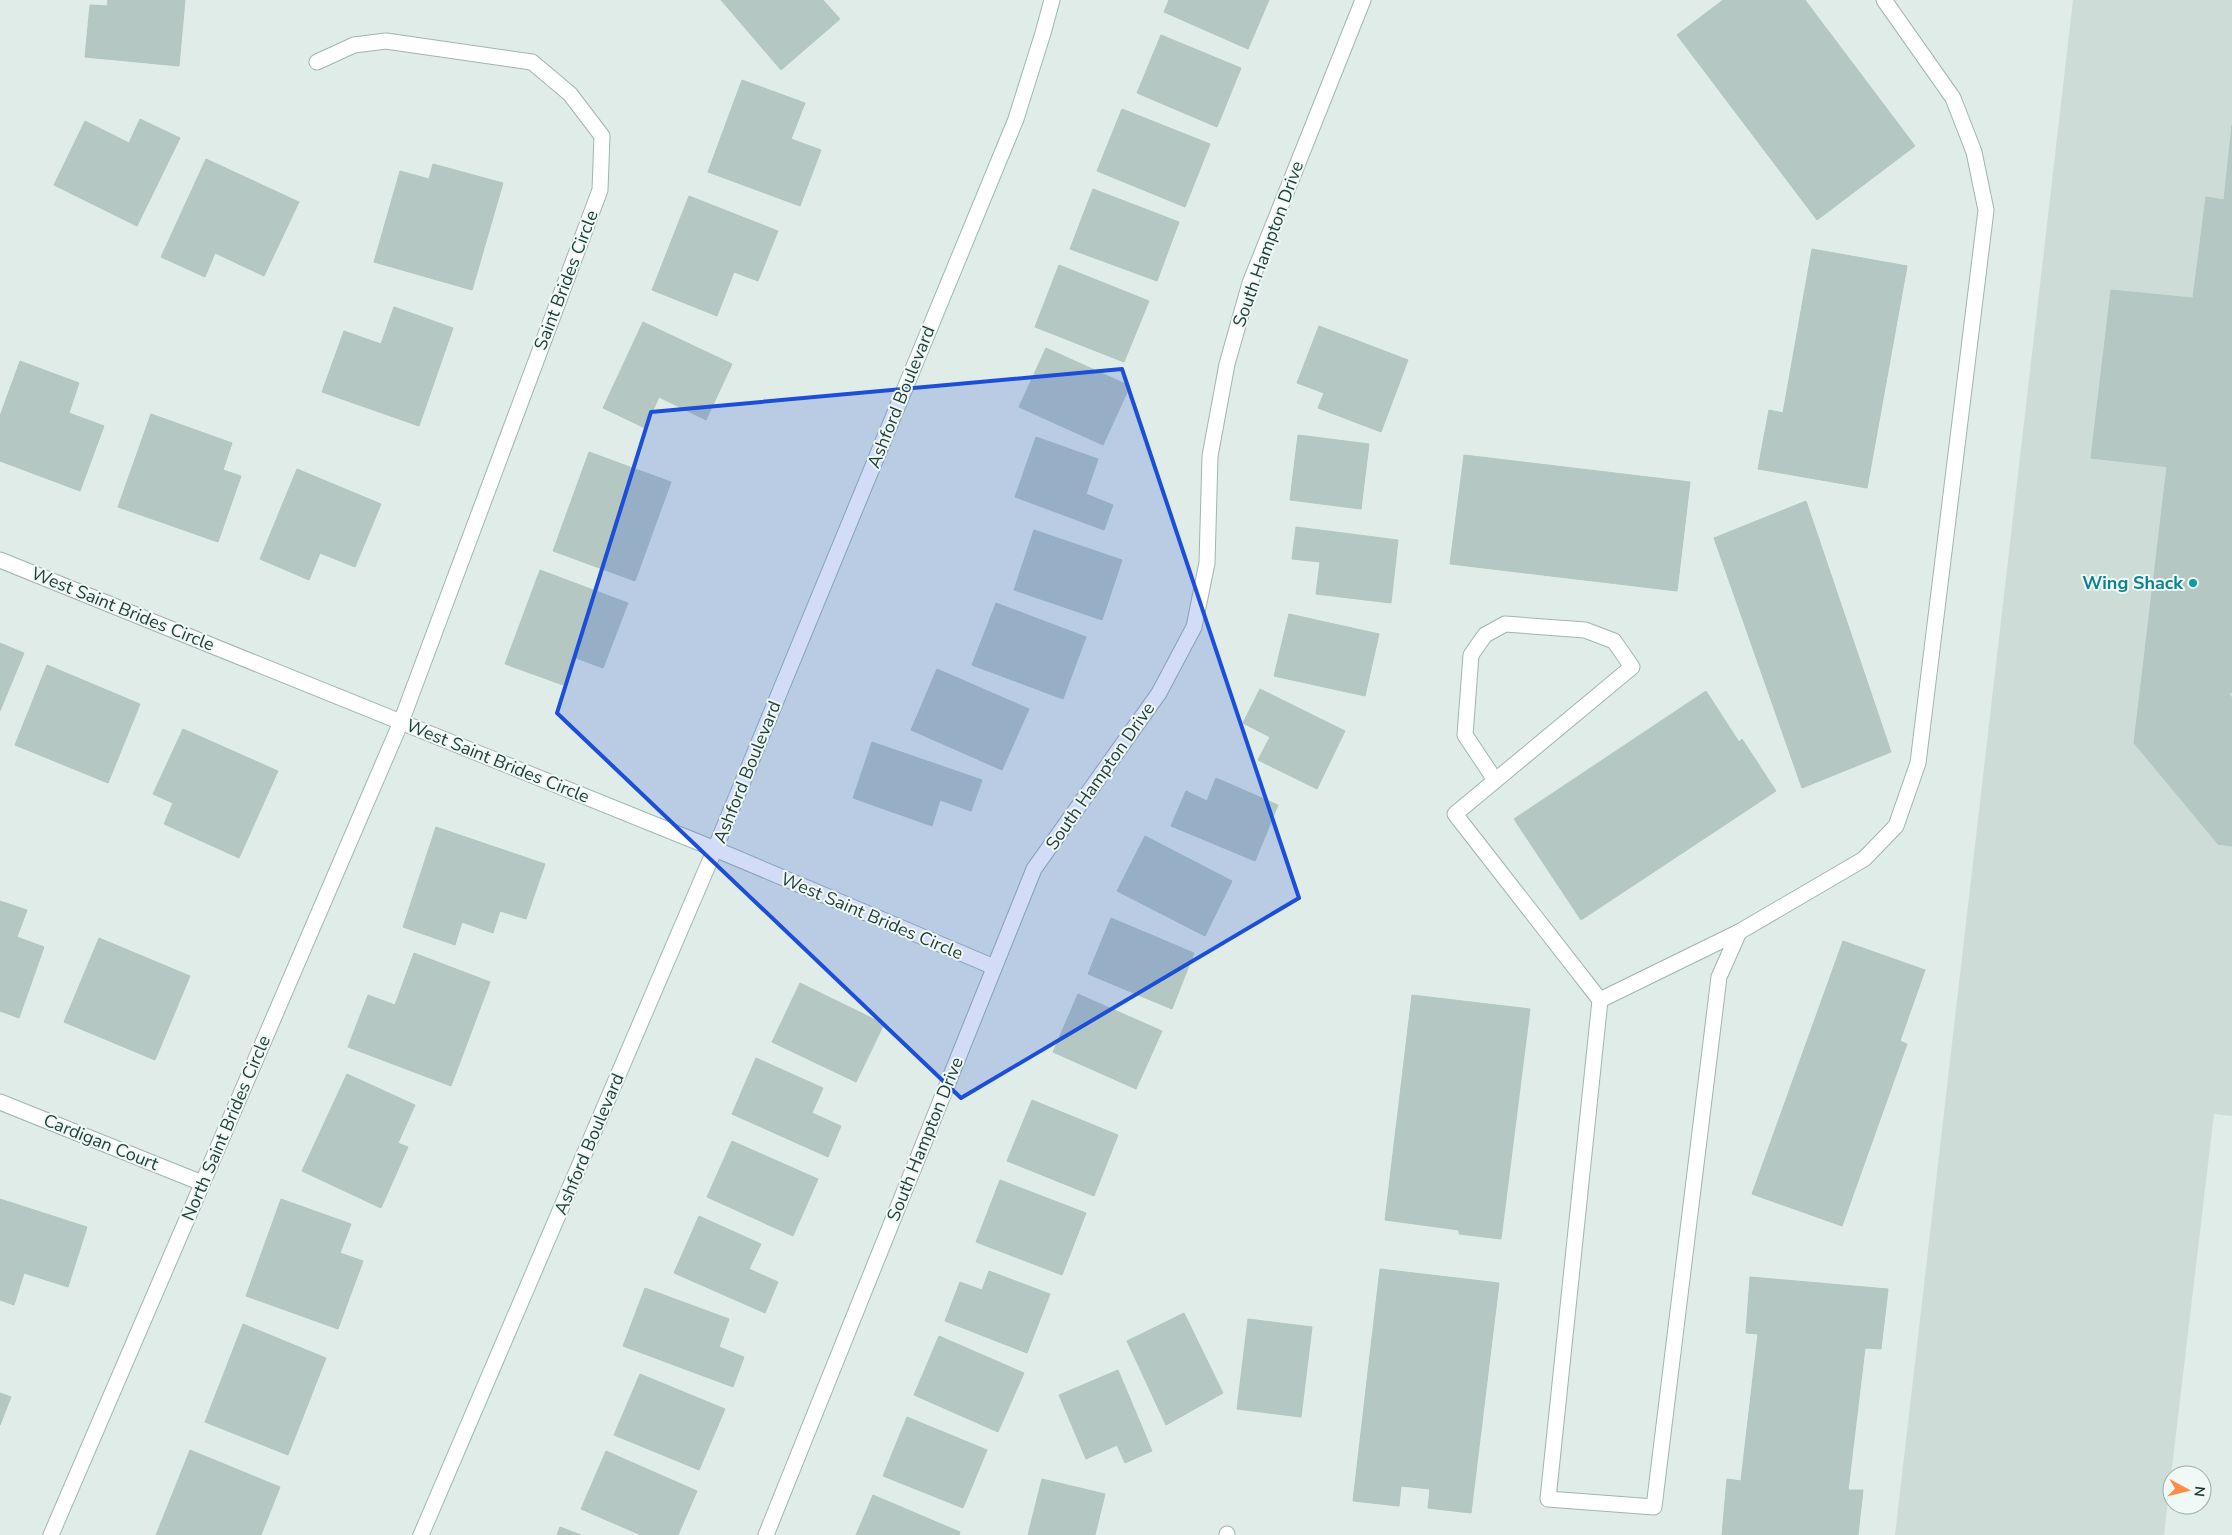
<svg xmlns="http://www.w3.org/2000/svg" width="2232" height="1535" viewBox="0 0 2232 1535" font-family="'Nunito Sans',sans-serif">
<rect width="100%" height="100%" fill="#e0ece8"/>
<path fill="#cedcd7" d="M2073,0H2232V1116L2214,1114L2164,1535H1895Z"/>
<g fill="#b5c7c2" stroke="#b2c7c0">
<path d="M108,0H185L179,66L85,57L90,5L107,6Z"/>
<path d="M721,0H823L840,19L781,70Z"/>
<path d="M1169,0H1269L1248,49L1164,12Z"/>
<path d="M1723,0H1805L1915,146L1817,220L1677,35Z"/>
<path d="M1161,35L1241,68L1217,127L1137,93Z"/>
<path d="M742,80L805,103L791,139L821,150L800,206L708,172Z"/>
<path d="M1122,109L1210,144L1185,207L1097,171Z"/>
<path d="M140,119L180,138L137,226L54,185L85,121L129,143Z"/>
<path d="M2232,125V302L2193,298L2206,197L2224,200Z"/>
<path d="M206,159L299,202L264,276L215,253L205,277L161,257Z"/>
<path d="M433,164L503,183L472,290L374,262L400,171L429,179Z"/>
<path d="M1093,189L1179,222L1157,281L1070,249Z"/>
<path d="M689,196L778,231L758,281L734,272L717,316L652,290Z"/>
<path d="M1812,249L1907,266L1867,488L1758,469L1769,410L1783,413Z"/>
<path d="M1059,265L1149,301L1124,362L1035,327Z"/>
<path d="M2111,290L2232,302V474L2091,458Z"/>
<path d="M394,307L453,328L419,426L322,392L344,331L381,344Z"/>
<path d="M643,322L732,364L706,420L659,397L645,428L603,408Z"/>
<path d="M1319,326L1408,360L1381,432L1318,408L1324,393L1297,383Z"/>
<path d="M1046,348L1130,386L1103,445L1019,407Z"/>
<path d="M20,361L79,383L69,413L104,426L80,491L0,461V416Z"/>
<path d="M151,414L232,443L223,470L241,476L218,542L118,507Z"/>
<path d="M1298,435L1369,444L1361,509L1290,500Z"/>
<path d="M1036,437L1098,459L1086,494L1113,505L1104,530L1015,497Z"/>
<path d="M589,452L671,482L635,581L553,551Z"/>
<path d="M1464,455L1690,482L1677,591L1450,564Z"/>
<path d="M2167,467L2232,474V692L2229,694L2232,698V846L2218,844L2134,743Z"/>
<path d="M297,469L381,504L355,567L320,553L309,580L260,559Z"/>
<path d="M1806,501L1891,752L1802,788L1714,538Z"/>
<path d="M1296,527L1398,540L1391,603L1316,594L1320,562L1292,559Z"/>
<path d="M1034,530L1122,560L1102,620L1014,590Z"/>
<path d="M540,570L628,603L603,668L573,657L563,685L505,664Z"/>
<path d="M996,603L1086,637L1063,699L972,665Z"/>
<path d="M1289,614L1379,634L1365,696L1274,676Z"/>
<path d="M0,643L24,653L0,711Z"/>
<path d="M47,665L140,704L108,783L15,745Z"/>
<path d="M937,669L1029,709L1002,770L911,730Z"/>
<path d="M1260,689L1345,731L1317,789L1258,760L1270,737L1243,723Z"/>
<path d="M1706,691L1739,742L1742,739L1776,791L1581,920L1514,819Z"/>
<path d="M183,729L278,771L239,858L164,824L173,803L153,794Z"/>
<path d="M872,742L982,780L971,811L940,800L932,826L853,798Z"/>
<path d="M1216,778L1278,805L1255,861L1171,826L1186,791L1207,801Z"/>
<path d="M436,827L545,864L526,919L500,911L493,933L462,922L455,945L403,927Z"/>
<path d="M1145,836L1232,881L1205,936L1117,891Z"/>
<path d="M0,901L27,910L17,937L44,947L19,1018L0,1011Z"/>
<path d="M1111,918L1194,953L1172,1009L1088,974Z"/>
<path d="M99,938L190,976L155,1060L64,1022Z"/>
<path d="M1843,941L1925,970L1900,1041L1907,1044L1842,1226L1752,1194Z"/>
<path d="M414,953L490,982L451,1086L348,1047L368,995L395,1005Z"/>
<path d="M800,983L884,1024L856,1082L772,1042Z"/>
<path d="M1078,994L1162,1031L1136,1089L1053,1052Z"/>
<path d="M1412,995L1530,1009L1501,1239L1459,1234V1230L1385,1220Z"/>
<path d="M756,1058L823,1088L812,1113L841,1126L828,1157L732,1114Z"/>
<path d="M347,1074L415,1105L398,1143L408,1147L381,1208L302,1171Z"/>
<path d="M1032,1100L1118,1135L1094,1196L1007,1161Z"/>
<path d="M732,1141L818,1179L793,1236L707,1197Z"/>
<path d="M1000,1180L1086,1213L1062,1275L976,1242Z"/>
<path d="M0,1199L87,1227L68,1287L24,1273L14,1305L0,1300Z"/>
<path d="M281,1199L351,1224L340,1253L363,1261L338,1329L246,1296Z"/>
<path d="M699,1216L761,1244L749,1269L778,1282L765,1313L674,1273Z"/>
<path d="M1380,1269L1499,1283L1471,1513L1428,1508L1430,1489L1401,1486L1399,1506L1353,1501Z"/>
<path d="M989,1271L1050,1294L1027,1353L945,1321L960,1282L982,1290Z"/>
<path d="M1750,1277L1888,1289L1881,1349L1865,1348L1848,1490H1863L1858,1535H1722L1727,1479L1741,1481L1758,1334L1746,1333Z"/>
<path d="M645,1288L729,1319L719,1347L744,1357L733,1387L623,1346Z"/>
<path d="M1184,1313L1223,1393L1166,1425L1127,1341Z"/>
<path d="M1248,1319L1312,1327L1301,1417L1237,1409Z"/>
<path d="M243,1324L326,1358L288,1455L205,1422Z"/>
<path d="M939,1336L1024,1373L998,1432L914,1395Z"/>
<path d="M1118,1370L1152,1451L1125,1463L1117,1445L1086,1459L1059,1395Z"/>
<path d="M640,1374L725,1409L699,1470L614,1435Z"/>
<path d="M0,1393L11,1397L0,1425Z"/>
<path d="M907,1417L987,1450L963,1508L883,1476Z"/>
<path d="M190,1450L280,1487L261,1535H156Z"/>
<path d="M606,1451L697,1491L678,1535H641L581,1509Z"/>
<path d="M1042,1479L1105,1494L1095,1535H1028Z"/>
<path d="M873,1495L960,1532L959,1535H856Z"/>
<path d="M560,1527L581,1535H557Z"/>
</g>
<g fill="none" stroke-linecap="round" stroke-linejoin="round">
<defs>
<g id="lane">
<path d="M1495,780L1465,735L1471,655L1485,635L1505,624L1585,630L1614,641L1632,667L1455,814L1600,1000L1548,1499L1654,1507L1719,977L1739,932L1864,859L1896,826L1918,763L1986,210L1974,152L1953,98L1884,0"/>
<path d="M1600,1000L1739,932"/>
</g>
<g id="street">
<path d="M0,560L715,849L994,967"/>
<path d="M0,1102L202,1183"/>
<path d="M51,1535L401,722L600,190L602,136L570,94L532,62L386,41L354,45L317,62"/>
<path d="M766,1535L1034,869L1159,693L1194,627L1207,563L1210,456L1227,364L1250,283L1363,0"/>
<path d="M1227,1535V1534"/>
</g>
<path id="secondary" d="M421,1535L715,849L1016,119L1043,33L1052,0"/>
</defs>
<use href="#lane" stroke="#a2b4b0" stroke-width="17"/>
<use href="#street" stroke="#a2b4b0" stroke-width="17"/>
<use href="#secondary" stroke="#9db9b2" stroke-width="17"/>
<use href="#lane" stroke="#fff" stroke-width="15"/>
<use href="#street" stroke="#fff" stroke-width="15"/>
<use href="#secondary" stroke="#fff" stroke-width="15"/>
</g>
<path fill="#1d4ed8" fill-opacity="0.2" stroke="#1d4ed8" stroke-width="4" stroke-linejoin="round" d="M1122,369L1299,898L961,1098L557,713L651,412Z"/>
<circle fill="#0f9aa8" stroke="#f1f9f6" stroke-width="2" cx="2193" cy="583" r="5"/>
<g text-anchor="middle" stroke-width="4" stroke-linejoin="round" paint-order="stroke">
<g font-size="18" fill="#1f3e39" stroke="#f1f9f6">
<text transform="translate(1268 244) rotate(-70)" y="6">South Hampton Drive</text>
<text transform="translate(566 280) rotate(-69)" y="6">Saint Brides Circle</text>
<text transform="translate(901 397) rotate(-68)" y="6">Ashford Boulevard</text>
<text transform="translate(123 609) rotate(22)" y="6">West Saint Brides Circle</text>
<text transform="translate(498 761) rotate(22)" y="6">West Saint Brides Circle</text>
<text transform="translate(747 772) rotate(-68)" y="6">Ashford Boulevard</text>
<text transform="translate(1100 776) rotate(-55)" y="6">South Hampton Drive</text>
<text transform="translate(872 916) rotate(23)" y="6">West Saint Brides Circle</text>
<text transform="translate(226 1128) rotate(-67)" y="6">North Saint Brides Circle</text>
<text transform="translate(925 1139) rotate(-68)" y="6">South Hampton Drive</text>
<text transform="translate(101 1142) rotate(22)" y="6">Cardigan Court</text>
<text transform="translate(589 1144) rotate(-67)" y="6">Ashford Boulevard</text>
</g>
<g font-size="18" font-weight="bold" fill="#0d838f" stroke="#f1f9f6" text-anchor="end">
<text x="2183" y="589">Wing Shack</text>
</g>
</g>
<g transform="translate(2187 1490) rotate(97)"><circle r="24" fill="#f1f9f6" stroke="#9daeaa"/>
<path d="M0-4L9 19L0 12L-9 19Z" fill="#ff8b4b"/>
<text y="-8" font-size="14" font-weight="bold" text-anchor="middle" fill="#1f3e39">N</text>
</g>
</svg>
